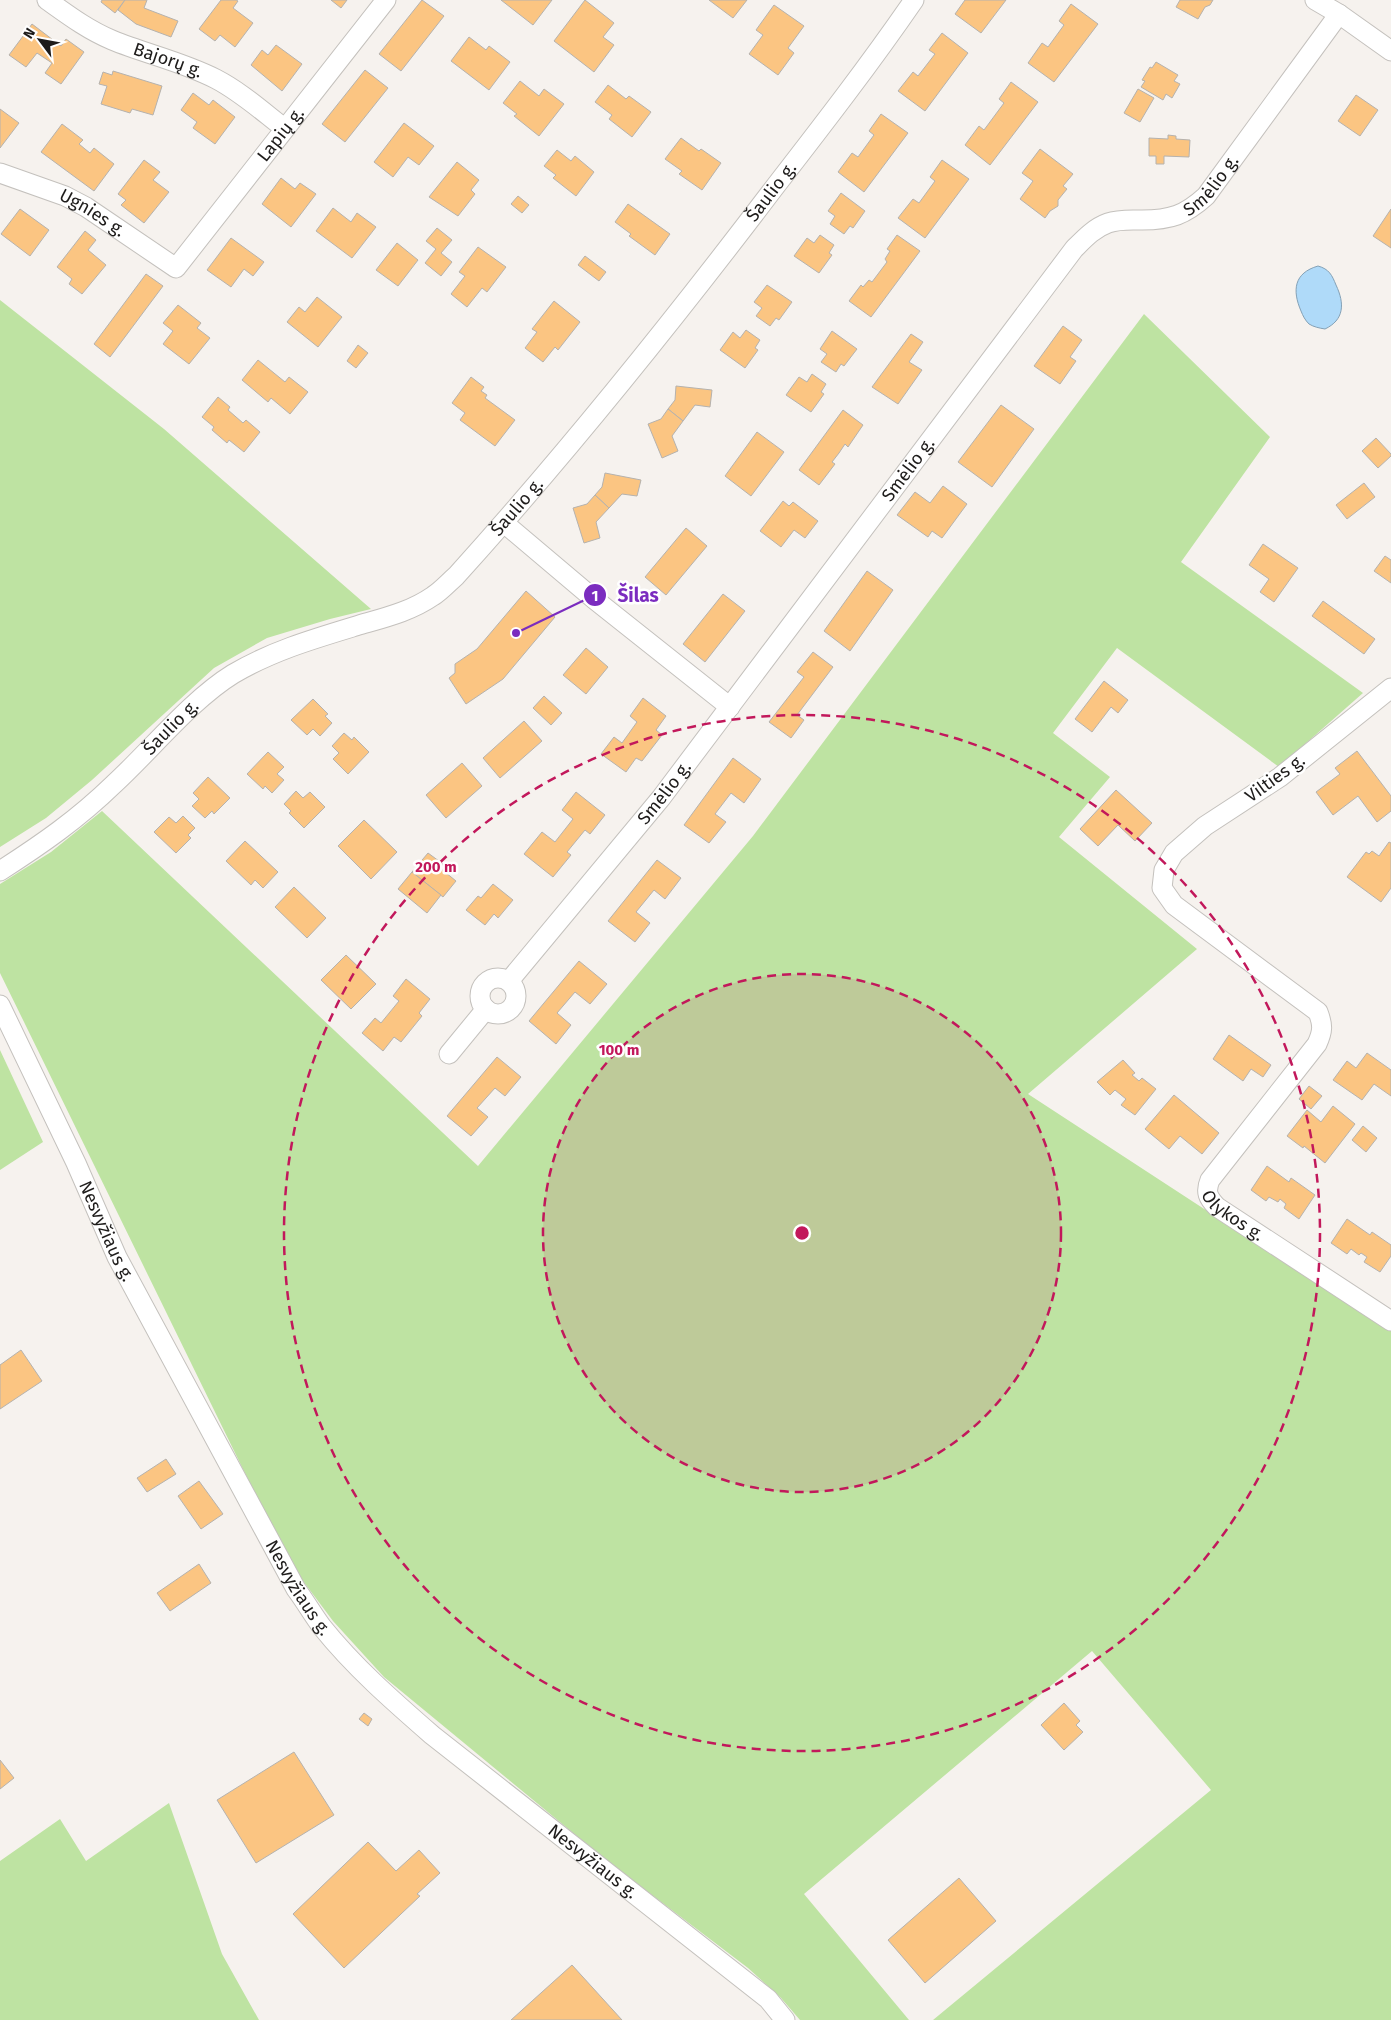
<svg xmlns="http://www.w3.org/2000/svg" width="1391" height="2020" viewBox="0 0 1391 2020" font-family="'Fira Sans',sans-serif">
<rect width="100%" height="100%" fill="#f6f2ee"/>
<g fill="#bee3a2">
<path d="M0,300L164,429L371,609L330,619L267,638L214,668L92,780L46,818L0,847Z"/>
<path d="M1144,314L1270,437L1181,562L1363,693L1279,767L1117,648L1053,733L1110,777L1059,837L1197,949L1028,1094L1391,1331V2020H933L1211,1790L1092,1651L804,1894L909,2020H800L781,1998L748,1968L606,1860L384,1677L333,1621L294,1569L265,1514L0,973V884L51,852L102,811L478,1166L753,836Z"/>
<path d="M0,1050L43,1142L0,1170Z"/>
<path d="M169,1803L222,1954L259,2020H0V1861L60,1819L86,1861Z"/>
</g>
<path fill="#afdaf9" stroke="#84a1b6" d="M1318,266C1329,269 1332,275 1336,285C1345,304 1344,320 1325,329C1319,328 1314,327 1309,324C1305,320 1303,316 1301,311C1292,290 1294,273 1318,266Z"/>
<g fill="#fbc582" stroke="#b5b2ae">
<path d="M102,0H125L115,13L101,2Z"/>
<path d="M125,0H147L144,8L178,21L171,37L136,24L118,10Z"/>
<path d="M221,0H236L238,1L233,8L253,23L235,47L220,35L215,41L199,29Z"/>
<path d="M331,0H347L341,8Z"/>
<path d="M422,0L444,16L401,71L379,54Z"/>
<path d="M501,0H552L533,25Z"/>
<path d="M585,0L614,23L603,37L614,45L594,72L554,41Z"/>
<path d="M709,0H747L733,18Z"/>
<path d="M965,0H1006L981,33L955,14Z"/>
<path d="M1180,0H1213L1210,5L1205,7L1198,19L1176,7Z"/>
<path d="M1071,4L1098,24L1054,82L1028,63L1042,43L1048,47L1064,25L1059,21Z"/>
<path d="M774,5L804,26L788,48L794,53L778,75L749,54L763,35L756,30Z"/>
<path d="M32,24L61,46L66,39L84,52L61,84L45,73L52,63L37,53L26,67L9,55Z"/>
<path d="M942,33L968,53L925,111L898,91L913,72L918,76L935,54L929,50Z"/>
<path d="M469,37L486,50L489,46L510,62L489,90L451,61Z"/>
<path d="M276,45L302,64L282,91L251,65L262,50L268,55Z"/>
<path d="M1156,62L1178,75L1174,81L1180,84L1172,98L1166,94L1163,100L1141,87L1145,81L1142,80L1150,67L1152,68Z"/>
<path d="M365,70L388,88L345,142L322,124Z"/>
<path d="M113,71L162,86L153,115L132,109L130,113L101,104L107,86L99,84L103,72L112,75Z"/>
<path d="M520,81L539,96L544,89L564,104L539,136L514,116L517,114L503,103Z"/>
<path d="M1011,82L1038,102L990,165L965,145L979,126L984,130L1004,103L999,99Z"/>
<path d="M608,85L626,99L629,96L651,112L632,137L609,119L612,115L595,102Z"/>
<path d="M1138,89L1154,98L1140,122L1124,113Z"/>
<path d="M193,93L209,105L213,100L235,117L215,144L193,128L197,122L181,110Z"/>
<path d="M1356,95L1378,110L1360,136L1338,121Z"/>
<path d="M0,109L19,123L0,148Z"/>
<path d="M881,114L908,133L864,192L838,172L852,153L858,157L874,135L869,131Z"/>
<path d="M404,123L434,146L419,165L408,157L393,177L374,162Z"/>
<path d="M62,124L83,140L79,144L85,149L90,153L94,148L114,164L94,191L41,152Z"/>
<path d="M1168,135L1176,136V139L1190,140L1189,157L1164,156V164H1156V156H1149V138L1168,139Z"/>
<path d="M681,138L699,151L701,149L721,163L702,190L679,174L682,171L665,159Z"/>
<path d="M1040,149L1073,174L1063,186L1067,189L1058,200V206L1050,211L1045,218L1020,199L1033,181L1022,173Z"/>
<path d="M557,150L571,161L575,156L594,172L576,196L553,178L556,175L544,166Z"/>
<path d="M144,160L160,172L153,180L169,192L144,223L121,205L126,200L118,194Z"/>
<path d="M942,160L969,179L925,238L898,218L913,199L919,203L935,181L930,177Z"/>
<path d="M457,162L479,180L471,190L475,194L458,216L429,197Z"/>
<path d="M281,178L295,189L300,183L316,194L291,227L262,204Z"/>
<path d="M841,193L865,211L853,228L850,226L844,234L830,224L835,216L828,211Z"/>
<path d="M518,196L529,205L522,213L511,204Z"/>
<path d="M628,204L670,234L655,255L629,236L631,234L615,222Z"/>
<path d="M333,208L351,222L357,213L376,227L352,258L316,231Z"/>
<path d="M20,209L49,230L30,256L1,234Z"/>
<path d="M1391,209V248L1373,236Z"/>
<path d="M437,228L452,240L441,253L452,262L441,276L425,263L436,249L426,241Z"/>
<path d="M85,231L96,240L88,250L106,265L82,294L69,284L72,279L57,267Z"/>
<path d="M820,235L834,245L829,253L832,255L819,273L794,256L807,238L814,243Z"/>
<path d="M897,235L920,251L871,317L849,301L861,285L863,287L869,280L872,282L887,262L885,259L890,251L887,249Z"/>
<path d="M231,238L264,262L253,276L244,269L231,287L207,270Z"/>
<path d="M397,243L418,260L398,286L376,270Z"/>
<path d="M478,247L506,267L487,292L482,288L467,307L451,294L465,276L459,272Z"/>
<path d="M585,256L606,272L599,281L578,265Z"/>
<path d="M146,274L163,286L110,357L94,344Z"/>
<path d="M767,285L792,302L779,320L776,318L770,326L756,316L762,308L754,302Z"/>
<path d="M317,297L342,317L318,347L287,322L299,307L305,312Z"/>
<path d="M554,301L580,322L558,350L555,347L543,362L525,348L537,332L532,329Z"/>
<path d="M178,305L201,323L197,328L210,338L189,364L163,344L173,331L163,323Z"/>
<path d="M1063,326L1082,340L1070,357L1076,361L1060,384L1034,366Z"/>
<path d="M746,330L760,340L755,348L758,350L745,368L720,350L733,332L740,338Z"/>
<path d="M832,331L857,349L844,366L841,364L836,372L821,362L827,354L820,349Z"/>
<path d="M911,334L923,342L909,362L922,370L898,404L872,387Z"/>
<path d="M358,345L368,353L356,368L347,361Z"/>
<path d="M258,360L285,382L289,377L308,392L290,414L271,398L268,402L242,380Z"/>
<path d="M812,374L826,384L821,392L824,394L811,412L786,395L799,377L807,382Z"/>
<path d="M471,377L484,387L481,391L487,395L485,398L515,420L495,446L460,420L465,413L452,403Z"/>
<path d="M676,386L712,390L710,407L695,405L683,421L668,409L675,400Z"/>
<path d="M218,397L230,407L228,410L243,423L246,420L260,432L244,452L229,440L227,443L212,430L214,427L202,417Z"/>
<path d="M1001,405L1034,429L992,487L958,462Z"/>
<path d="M668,409L683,421L672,436L678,451L662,458L648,424L661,419Z"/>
<path d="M843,410L863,425L848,447L845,444L839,453L832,462L835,464L819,485L799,470Z"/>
<path d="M757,432L784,452L751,496L725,476Z"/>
<path d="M1376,438L1391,454V456L1378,468L1362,451Z"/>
<path d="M605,473L641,480L637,496L622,494L609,508L595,495L602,487Z"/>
<path d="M1364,483L1375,497L1347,519L1336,505Z"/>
<path d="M943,486L967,504L942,538L932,531L928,537L897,515L915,492L930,503Z"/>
<path d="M595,495L609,508L596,522L600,538L584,543L573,508L587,504Z"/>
<path d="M783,501L789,506L793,502L818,521L805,538L794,530L781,547L760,531Z"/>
<path d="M686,528L707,546L666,595L645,577Z"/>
<path d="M1263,544L1298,568L1274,602L1260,592L1269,579L1249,565Z"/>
<path d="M1385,556L1391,560V583L1374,571Z"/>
<path d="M867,571L893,590L850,651L824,631Z"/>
<path d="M526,591L555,617L503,679L466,704L449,678L455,673V664L477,649Z"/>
<path d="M723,594L745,611L705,662L683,644Z"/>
<path d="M1323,601L1375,639L1364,654L1312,616Z"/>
<path d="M586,648L608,667L586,694L563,675Z"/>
<path d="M813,652L833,667L797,715L804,720L791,738L769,722L804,677L797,672Z"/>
<path d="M1104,681L1128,700L1118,713L1111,707L1092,732L1075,719Z"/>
<path d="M544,696L562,713L551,725L533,708Z"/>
<path d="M643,698L666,716L656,730L662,735L642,761L636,758L626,772L601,754L614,737L622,743L637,722L630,716Z"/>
<path d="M313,699L328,714L325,716L332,723L320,736L313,729L307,735L291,720Z"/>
<path d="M524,721L542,741L500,778L483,758Z"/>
<path d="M344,733L352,740L354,737L369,752L348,774L333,759L339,753L332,746Z"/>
<path d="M1357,751L1391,796V811L1377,822L1358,796L1333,815L1316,792L1340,774L1335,768Z"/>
<path d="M268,752L284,767L277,774L284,780L272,793L265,786L263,789L247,774Z"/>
<path d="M733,758L761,779L744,803L731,793L715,814L726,822L709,843L684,825Z"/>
<path d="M462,763L482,786L446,818L426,795Z"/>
<path d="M208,777L230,798L214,814L212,811L205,818L192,806L199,799L193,793Z"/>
<path d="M1116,790L1152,823L1135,841L1118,825L1098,846L1080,829Z"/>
<path d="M296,791L303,798L310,792L325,807L304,828L289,813L291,811L284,804Z"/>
<path d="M576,792L605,815L590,834L585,830L567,852L571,855L553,877L524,854L542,832L555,842L573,819L562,810Z"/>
<path d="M183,816L195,828L188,835L191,838L176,853L154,832L169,817L176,823Z"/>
<path d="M364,820L397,852L371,879L338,846Z"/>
<path d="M245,841L278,872L263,888L255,880L251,885L226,861Z"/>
<path d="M1389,842L1391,843V888L1381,902L1347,877L1366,852L1369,854L1372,851L1379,856Z"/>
<path d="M428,853L443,864L440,868L456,881L443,897L412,872Z"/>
<path d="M657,860L681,878L665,899L654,890L636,912L650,923L635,942L608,921Z"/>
<path d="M412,872L441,895L427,913L398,889Z"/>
<path d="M493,884L513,900L498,918L494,914L485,925L466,910L478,896L481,898Z"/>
<path d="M294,887L326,918L307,938L275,907Z"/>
<path d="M346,955L376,984L351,1009L321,980Z"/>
<path d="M579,961L607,984L590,1004L575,992L557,1013L571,1025L556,1044L529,1021Z"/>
<path d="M406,979L430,999L419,1013L422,1016L401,1042L394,1037L383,1051L362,1033L375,1018L381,1023L399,1001L393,996Z"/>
<path d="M1229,1035L1271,1065L1263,1077L1251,1069L1243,1081L1213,1059Z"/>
<path d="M1367,1053L1391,1070V1096L1374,1084L1362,1100L1333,1080L1347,1061L1356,1068Z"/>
<path d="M497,1057L521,1077L505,1096L495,1088L477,1108L488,1117L471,1136L447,1116Z"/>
<path d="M1123,1060L1135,1073L1132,1075L1139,1081L1142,1078L1156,1089L1135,1115L1121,1105L1126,1099L1115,1090L1110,1095L1097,1082Z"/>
<path d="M1309,1086L1322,1096L1311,1109L1299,1099Z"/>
<path d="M1174,1095L1219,1133L1202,1154L1180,1136L1169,1149L1145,1129Z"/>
<path d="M1333,1106L1355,1124L1325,1163L1304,1146L1303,1148L1287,1136L1307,1110L1321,1122Z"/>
<path d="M1363,1126L1377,1138L1366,1152L1352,1140Z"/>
<path d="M1267,1166L1289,1182L1291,1178L1315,1195L1299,1219L1284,1208L1286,1204L1280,1199L1278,1202L1269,1197L1266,1201L1251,1190Z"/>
<path d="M1347,1219L1370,1235L1372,1232L1391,1245V1256L1380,1272L1364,1262L1367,1257L1361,1253L1359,1255L1351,1249L1347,1254L1331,1243Z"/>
<path d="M21,1350L42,1381L0,1409V1365Z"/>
<path d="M166,1459L176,1474L147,1492L137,1478Z"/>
<path d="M199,1481L223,1514L201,1529L178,1496Z"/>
<path d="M199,1564L211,1583L170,1611L157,1593Z"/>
<path d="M1064,1703L1080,1721L1076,1725L1083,1732L1064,1750L1041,1725Z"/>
<path d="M364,1713L372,1719L368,1726L359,1719Z"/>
<path d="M294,1752L334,1815L256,1863L217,1800Z"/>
<path d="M0,1760L14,1778L0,1789Z"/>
<path d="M368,1842L396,1871L419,1850L440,1873L417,1894L420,1896L344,1968L293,1914Z"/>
<path d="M959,1878L996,1921L925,1983L888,1940Z"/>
<path d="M572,1965L622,2020H511Z"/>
</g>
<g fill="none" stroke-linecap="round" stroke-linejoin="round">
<defs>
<g id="minor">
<path id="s1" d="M47,0C68,15 88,30 112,40C146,54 183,62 216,79C241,92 262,111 284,128"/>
<path d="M1315,0L1339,14L1391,51"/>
<path id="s2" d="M0,173L65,196L86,207L176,268L386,0"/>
<path d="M504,523L594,599L730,707"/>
<path id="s3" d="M1391,688L1280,777L1205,826L1174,853L1164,870L1162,888L1174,905L1318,1012C1323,1025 1323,1031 1317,1044L1210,1180C1205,1192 1208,1198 1217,1207L1391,1321"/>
<path id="s4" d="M0,871C42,844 78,819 114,784C151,750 191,700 233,674C272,651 313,639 356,626C383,618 410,612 433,596C441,591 448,583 456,576C568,452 673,321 774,188C822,126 870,64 914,0"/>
<circle cx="498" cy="996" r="18"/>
<path id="s5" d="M509,981L661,798L1074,249C1084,239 1094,228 1108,223C1119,219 1130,220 1142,220C1171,220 1185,215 1206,196L1339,14"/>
<path id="s6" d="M0,1005L76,1163L117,1257L296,1589C305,1601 313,1615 322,1627C354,1667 393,1701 432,1735L768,1999L785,2020"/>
<path d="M449,1054L486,1009"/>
</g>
</defs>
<use href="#minor" stroke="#c4c1bd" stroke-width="21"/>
<use href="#minor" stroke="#fff" stroke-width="19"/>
</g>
<circle cx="802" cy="1233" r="259" fill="#c2185b" fill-opacity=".12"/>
<g fill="none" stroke="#c2185b" stroke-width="2.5" stroke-dasharray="9 6">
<circle cx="802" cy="1233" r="259"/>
<circle cx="802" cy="1233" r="518"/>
</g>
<g text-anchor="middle" stroke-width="5" stroke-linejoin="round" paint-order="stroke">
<g font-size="18" fill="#1e1c1b" stroke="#fff">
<text dy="6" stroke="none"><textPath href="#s1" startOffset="136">Bajorų g.</textPath></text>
<text dy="6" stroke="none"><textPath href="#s2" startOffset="371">Lapių g.</textPath></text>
<text dy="6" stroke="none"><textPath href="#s5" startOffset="1084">Smėlio g.</textPath></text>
<text dy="6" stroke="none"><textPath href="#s4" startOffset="1049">Šaulio g.</textPath></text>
<text dy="6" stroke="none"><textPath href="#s2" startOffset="101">Ugnies g.</textPath></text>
<text dy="6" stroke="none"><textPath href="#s5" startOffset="649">Smėlio g.</textPath></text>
<text dy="6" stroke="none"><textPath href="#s4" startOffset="644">Šaulio g.</textPath></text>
<text dy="6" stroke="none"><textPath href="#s4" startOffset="224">Šaulio g.</textPath></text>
<text transform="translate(1275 778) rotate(-36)" y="6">Vilties g.</text>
<text dy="6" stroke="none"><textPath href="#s5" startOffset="244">Smėlio g.</textPath></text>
<text dy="6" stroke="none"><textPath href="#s3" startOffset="765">Olykos g.</textPath></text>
<text dy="6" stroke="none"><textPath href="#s6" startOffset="250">Nesvyžiaus g.</textPath></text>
<text dy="6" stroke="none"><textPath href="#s6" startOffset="655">Nesvyžiaus g.</textPath></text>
<text dy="6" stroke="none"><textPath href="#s6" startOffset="1060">Nesvyžiaus g.</textPath></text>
</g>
</g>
<circle cx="802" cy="1233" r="8" fill="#c2185b" stroke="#fff" stroke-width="2.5"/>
<g font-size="15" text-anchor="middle" font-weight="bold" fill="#c2185b" stroke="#fff" stroke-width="5" stroke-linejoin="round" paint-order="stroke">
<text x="436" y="872">200 m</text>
<text x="619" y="1055">100 m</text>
</g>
<path fill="none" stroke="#7b2cbf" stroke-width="2" d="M516 633L595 595"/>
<g fill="#7b2cbf" stroke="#fff" stroke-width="2">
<circle cx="516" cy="633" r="5"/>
<circle cx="595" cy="595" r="12"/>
</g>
<g font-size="15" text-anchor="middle" font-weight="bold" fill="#fff">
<text x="595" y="601">1</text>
</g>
<g font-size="19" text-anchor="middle" font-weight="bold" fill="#7b2cbf" stroke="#fff" stroke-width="5" stroke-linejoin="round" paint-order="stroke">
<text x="638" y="602">Šilas</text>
</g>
<g transform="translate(40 40) rotate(302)" stroke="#ffffff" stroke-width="4" paint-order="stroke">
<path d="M0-4L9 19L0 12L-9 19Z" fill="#1e1c1b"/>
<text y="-8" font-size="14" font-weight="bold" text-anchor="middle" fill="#1e1c1b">N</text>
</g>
</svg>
